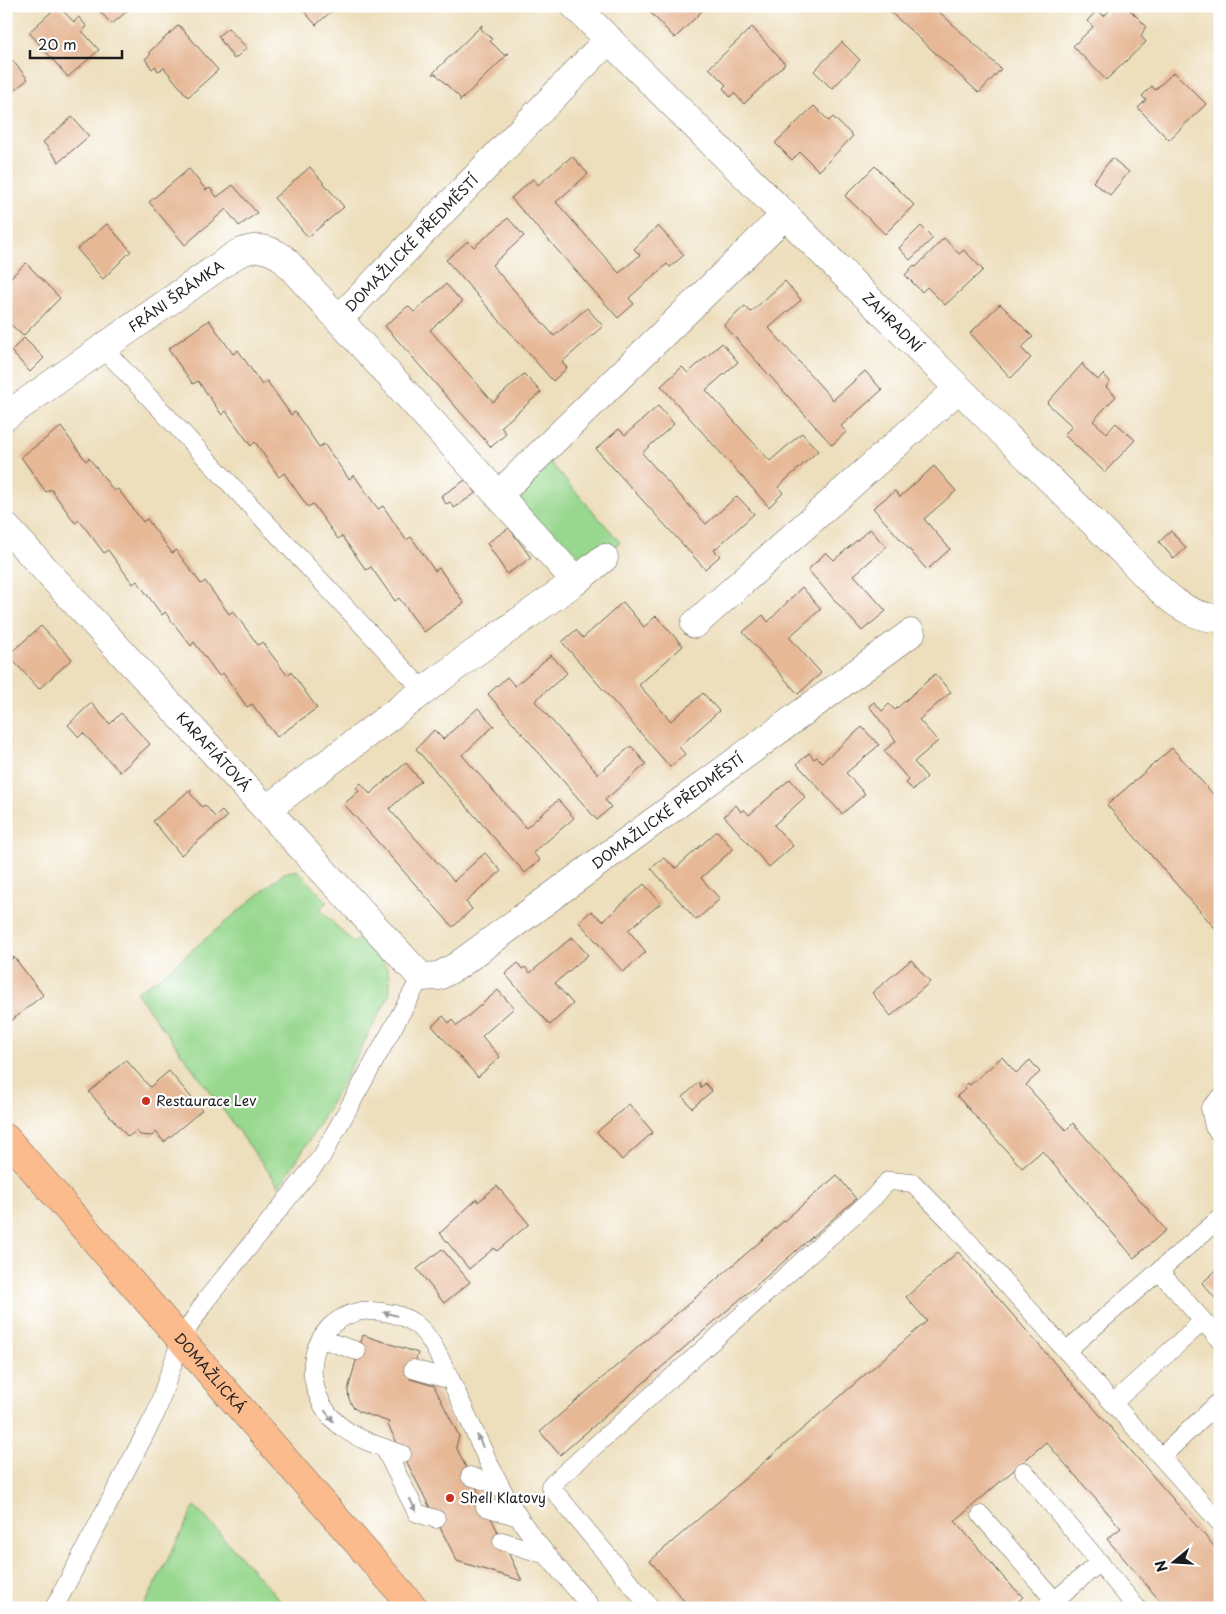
<svg xmlns="http://www.w3.org/2000/svg" width="1226" height="1614" viewBox="0 0 1226 1614" font-family="'Playpen Sans',sans-serif">
<rect width="100%" height="100%" fill="#fff"/>
<filter id="ink" filterUnits="userSpaceOnUse"><feTurbulence type="fractalNoise" baseFrequency=".02" numOctaves="2"/><feDisplacementMap in="SourceGraphic" scale="10" xChannelSelector="R" yChannelSelector="G"/><feConvolveMatrix kernelMatrix="1 2 1 2 8 2 1 2 1" color-interpolation-filters="sRGB"/></filter>
<filter id="wash" filterUnits="userSpaceOnUse"><feTurbulence type="fractalNoise" baseFrequency=".0096" numOctaves="4" result="noise"/><feDisplacementMap in="SourceGraphic" scale="20" xChannelSelector="R" yChannelSelector="G"/><feGaussianBlur stdDeviation="1.12" result="paint"/><feColorMatrix in="noise" values="0 0 0 0 0 0 0 0 0 0 0 0 0 0 0 0 0 1.4 0 .05"/><feComposite in="paint" operator="in"/></filter>
<g filter="url(#wash)">
<rect width="100%" height="100%" fill="#eddebc"/>
<g fill="#97d88e" stroke="#5a7a55">
<path d="M547,459L620,542L594,561L580,566L523,507C517,487 535,473 547,459Z"/>
<path d="M297,870L327,902L320,909L353,943L360,937C379,957 394,965 389,996C354,1060 322,1126 279,1186L136,992L160,977L284,873Z"/>
<path d="M195,1506L287,1608H143Z"/>
</g>
<g id="blocks">
<g fill="#e6b896">
<path d="M58,6L74,22L79,17L87,27L82,31L99,50L68,77L29,32Z"/>
<path d="M94,6H133L112,24Z"/>
<path d="M307,6H337L316,25L303,10Z"/>
<path d="M644,6H707L675,38Z"/>
<path d="M884,6H933L1001,69L979,93Z"/>
<path d="M1114,6H1126L1146,26L1141,36L1146,42L1106,80L1073,46L1093,27L1087,21L1097,10L1104,16Z"/>
<path d="M179,25L218,70L188,97L164,68L158,71L155,66L152,69L145,59L151,54L149,52Z"/>
<path d="M482,25L481,29L492,39L490,41L504,55L509,53L460,101V98L436,74H432Z"/>
<path d="M752,27L785,64L744,104L734,93L730,97L723,88L726,85L709,68Z"/>
<path d="M228,28L247,48L234,59L218,36Z"/>
<path d="M842,42L860,60L832,89L814,71Z"/>
<path d="M6,53L28,79L6,97Z"/>
<path d="M1174,72L1206,104L1169,140L1138,108L1146,100L1142,96L1152,86L1155,90Z"/>
<path d="M814,106L829,121L833,117L853,136L819,171L800,152L792,160L775,143Z"/>
<path d="M72,117L89,136L59,162L43,142Z"/>
<path d="M572,156L588,174L556,202L619,273L640,255L634,249L658,226L684,255L670,267L667,264L629,298L634,304L618,318L511,198L533,179L538,185Z"/>
<path d="M1112,158L1129,172L1110,195L1093,182Z"/>
<path d="M875,166L914,205L885,234L845,196Z"/>
<path d="M310,167L344,207L308,237L274,198Z"/>
<path d="M189,169L206,190L210,188L217,197L233,185L257,213L239,226L226,209L185,245L149,202Z"/>
<path d="M508,218L524,236L492,265L554,336L587,308L603,326L562,362L567,368L553,381L446,260L468,241L474,247Z"/>
<path d="M107,224L131,251L103,279L77,249Z"/>
<path d="M921,226L933,238L910,260L899,248Z"/>
<path d="M944,238L959,254L964,250L983,270L945,305L927,287L922,292L905,275L914,265L916,267Z"/>
<path d="M26,263L60,298L23,336L6,320V278L8,280Z"/>
<path d="M785,281L801,300L769,328L833,400L865,371L882,390L841,426L846,432L832,445L724,325L745,306L751,312Z"/>
<path d="M446,284L462,302L430,330L493,402L524,374L541,392L501,427L506,434L491,447L385,326L408,306L414,312Z"/>
<path d="M1000,304L1033,337L1021,348L1031,358L1011,378L970,333Z"/>
<path d="M209,320L233,354L238,350L262,385L267,381L291,415L295,412L319,447L324,444L349,479L354,475L378,509L383,506L406,540L411,537L435,571L439,568L464,603L424,632L399,598L395,601L371,567L366,570L342,536L338,539L313,504L308,507L284,473L279,477L255,442L251,446L226,411L222,415L198,381L193,384L168,349Z"/>
<path d="M24,338L44,358L30,372L11,351Z"/>
<path d="M722,343L738,362L706,390L770,461L802,433L818,451L778,487L783,493L769,507L661,386L682,367L688,373Z"/>
<path d="M1083,363V366L1098,380L1103,374L1110,381L1106,387L1116,396L1093,421L1107,433L1116,423L1135,440L1105,472L1064,435L1072,426L1047,403Z"/>
<path d="M658,406L674,424L642,453L674,489L706,524L737,496L754,514L714,550L720,556L705,569L596,449L619,429L625,435Z"/>
<path d="M61,427L86,461L89,458L114,491L118,489L143,522L147,519L172,553L176,550L201,584L205,581L229,614L233,611L258,645L262,642L287,675L291,672L317,708L277,737L252,704L247,707L223,673L219,676L194,642L191,646L165,612L162,615L137,581L133,584L108,550L104,553L79,520L75,523L51,489L46,492L21,457Z"/>
<path d="M934,466L956,491L924,519L950,549L927,570L873,508L895,491L900,497Z"/>
<path d="M467,479L476,493L454,508L450,502L446,504L441,496Z"/>
<path d="M509,528L531,558L507,574L487,543Z"/>
<path d="M870,529L886,547L854,575L886,611L862,631L808,570L826,552L834,560Z"/>
<path d="M1171,531L1186,548L1174,559L1159,542Z"/>
<path d="M802,587L821,609L789,637L821,673L798,694L743,632L763,615L768,622Z"/>
<path d="M623,602L644,627L656,616L683,646L639,685L671,721L703,693L719,711L679,747L685,754L670,767L562,642L576,630L583,638Z"/>
<path d="M41,626L72,659L39,689L8,655Z"/>
<path d="M551,655L567,673L535,701L598,774L631,746L646,764L605,800L611,807L597,820L488,694L507,677L515,686Z"/>
<path d="M935,674L951,692L919,720L938,741L914,762L927,777L913,790L906,783L909,780L884,751L896,741L869,706L874,702L882,711L889,704L895,710Z"/>
<path d="M91,703L110,724L121,713L150,744L120,772L83,733L79,737L68,725Z"/>
<path d="M478,708L494,726L462,755L526,828L558,800L574,818L533,853L540,860L525,873L416,749L434,730L443,739Z"/>
<path d="M862,727L879,745L846,773L865,794L842,814L797,764L809,753L814,759L817,757L822,762Z"/>
<path d="M1172,748L1220,802V934L1107,805Z"/>
<path d="M406,763L421,781L389,809L454,881L485,853L501,871L466,902L472,909L453,927L344,804L359,791L356,788L361,783L370,794Z"/>
<path d="M790,779L805,797L774,825L793,846L769,867L724,816L736,805L741,812L744,809L749,815Z"/>
<path d="M191,789L190,793L202,807L205,805L215,817L222,811L227,817L181,855L153,821Z"/>
<path d="M717,831L733,849L701,878L720,899L696,920L651,868L664,858L676,868Z"/>
<path d="M644,884L661,903L628,930L646,952L623,972L579,922L591,911L603,921Z"/>
<path d="M572,937L588,955L555,983L573,1004L550,1025L505,974L518,963L522,969L525,967L530,973Z"/>
<path d="M14,957L43,995L6,1025V965Z"/>
<path d="M911,960L930,982L891,1016L872,993Z"/>
<path d="M498,990L514,1008L482,1036L500,1057L478,1077L432,1026L443,1016L449,1023L452,1020L457,1026Z"/>
<path d="M1002,1057L1016,1073L1030,1060L1040,1072L1026,1085L1066,1130L1073,1123L1166,1230L1134,1258L1042,1151L1022,1168L957,1096L966,1089L964,1086L968,1083L970,1085Z"/>
<path d="M126,1060L150,1087L169,1071L202,1110L164,1142L156,1132L152,1136L140,1135L136,1131L128,1137L89,1092Z"/>
<path d="M699,1082L701,1088L705,1083L712,1091L692,1108L683,1097Z"/>
<path d="M629,1104L653,1132L622,1160L597,1132Z"/>
<path d="M837,1175L856,1199L560,1455L540,1432Z"/>
<path d="M497,1186L529,1224L497,1251L494,1248L469,1269L440,1233L477,1199L478,1202Z"/>
<path d="M442,1249L470,1282L444,1303L417,1269Z"/>
<path d="M958,1252L1220,1553V1608H1166L1107,1539L1121,1528L1046,1442L955,1521L1004,1578L1023,1597L1011,1608H690L650,1561L927,1321L906,1297Z"/>
<path d="M1220,1267V1304L1202,1283Z"/>
<path d="M363,1335L418,1353L410,1379L434,1386L459,1436L456,1447L522,1581L457,1561L388,1425L389,1422L360,1412L353,1407L349,1399L348,1390Z"/>
</g>
</g>
</g>
<g filter="url(#ink)">
<use href="#blocks" fill-opacity="0" stroke="#656054" stroke-width="1"/>
<g fill="none" stroke-linecap="round" stroke-linejoin="round">
<defs>
<g id="lane">
<path d="M103,348L424,691"/>
<path d="M1220,1098L1210,1108L1214,1127L1220,1134"/>
<path d="M1159,1271L1220,1218"/>
<path d="M321,1339L357,1351"/>
<path d="M1066,1351L1159,1271L1220,1340"/>
<path d="M413,1369L451,1380"/>
<path d="M1113,1403L1203,1321"/>
<path d="M384,1448L417,1513L436,1519"/>
<path d="M402,1454C361,1440 324,1429 314,1382C310,1364 315,1344 327,1330C337,1318 357,1309 371,1311C387,1312 401,1314 414,1323C431,1335 440,1359 449,1377C472,1423 490,1473 518,1516C539,1549 567,1578 592,1608"/>
<path d="M1161,1457L1220,1401"/>
<path d="M1024,1471L1137,1608"/>
<path d="M470,1476L500,1486"/>
<path d="M485,1507L518,1517"/>
<path d="M981,1515L1055,1601"/>
<path d="M502,1541L549,1556"/>
<path d="M1047,1607L1100,1562"/>
<path d="M54,1608L156,1413L181,1339L206,1300L322,1156L421,977"/>
<path d="M651,1608L550,1486L874,1197L888,1181L913,1183L950,1221L1220,1523"/>
</g>
<g id="street">
<path id="s1" d="M575,6L1125,554C1151,579 1180,619 1220,618"/>
<path id="s2" d="M339,319L609,39"/>
<path id="s3" d="M6,416L235,255C254,246 265,246 283,258L498,495"/>
<path id="s4" d="M6,527L421,977L439,976L457,966L911,633"/>
<path d="M576,581L604,558"/>
<path d="M695,624L958,389"/>
<path d="M267,809L466,659L576,581L498,495L784,216"/>
</g>
<g id="primary">
<path id="s5" d="M6,1138L414,1608"/>
</g>
</defs>
<use href="#lane" stroke="#656054" stroke-width="19"/>
<use href="#street" stroke="#656054" stroke-width="29"/>
<use href="#primary" stroke="#656054" stroke-width="29"/>
<use href="#lane" stroke="#fff" stroke-width="18"/>
<use href="#street" stroke="#fff" stroke-width="28"/>
<use href="#primary" stroke="#fbbb8d" stroke-width="28"/>
</g>
<defs><path id="oneway-solid" d="M-6-.8H1V-3.2L6.5 0L1 3.2V.8H-6Z" transform="scale(1.25)"/></defs>
<g fill="#999">
<use href="#oneway-solid" transform="translate(390 1314) rotate(-166)"/>
<use href="#oneway-solid" transform="translate(329 1416) rotate(52)"/>
<use href="#oneway-solid" transform="translate(480 1441) rotate(-115)"/>
<use href="#oneway-solid" transform="translate(413 1505) rotate(63)"/>
</g>
</g>
<g fill="#c8321e" stroke="#fff" stroke-width="2">
<circle cx="146" cy="1101" r="5"/>
<circle cx="450" cy="1498" r="5"/>
</g>
<g text-anchor="middle" stroke-width="4.5" stroke-linejoin="round" paint-order="stroke">
<g font-size="14" fill="#1c1c1c" stroke="#fff">
<text dy="5" stroke="none"><textPath href="#s2" startOffset="105">DOMAŽLICKÉ PŘEDMĚSTÍ</textPath></text>
<text dy="5" stroke="none"><textPath href="#s3" startOffset="208">FRÁNI ŠRÁMKA</textPath></text>
<text dy="5" stroke="none"><textPath href="#s1" startOffset="448">ZAHRADNÍ</textPath></text>
<text dy="5" stroke="none"><textPath href="#s4" startOffset="306">KARAFIÁTOVÁ</textPath></text>
<text dy="5" stroke="none"><textPath href="#s4" startOffset="912">DOMAŽLICKÉ PŘEDMĚSTÍ</textPath></text>
<text dy="5" stroke="none"><textPath href="#s5" startOffset="311">DOMAŽLICKÁ</textPath></text>
</g>
<g font-size="14" fill="#1c1c1c" stroke="#fff" text-anchor="start">
<text x="156" y="1106">Restaurace Lev</text>
<text x="460" y="1503">Shell Klatovy</text>
</g>
</g>
<rect width="1226" height="1614" fill="none" stroke="#fff" stroke-width="25"/>
<g transform="translate(1174 1562) rotate(252)" stroke="#ffffff" stroke-width="4" paint-order="stroke">
<path d="M0-4L9 19L0 12L-9 19Z" fill="#1c1c1c"/>
<text y="-8" font-size="14" font-weight="bold" text-anchor="middle" fill="#1c1c1c">N</text>
</g>
<path d="M30 50v8h92v-8" fill="none" stroke="#1c1c1c" stroke-width="2.5"/>
<text x="38" y="50" font-size="15" fill="#1c1c1c" stroke="#ffffff" stroke-width="4" paint-order="stroke">20 m</text>
</svg>
